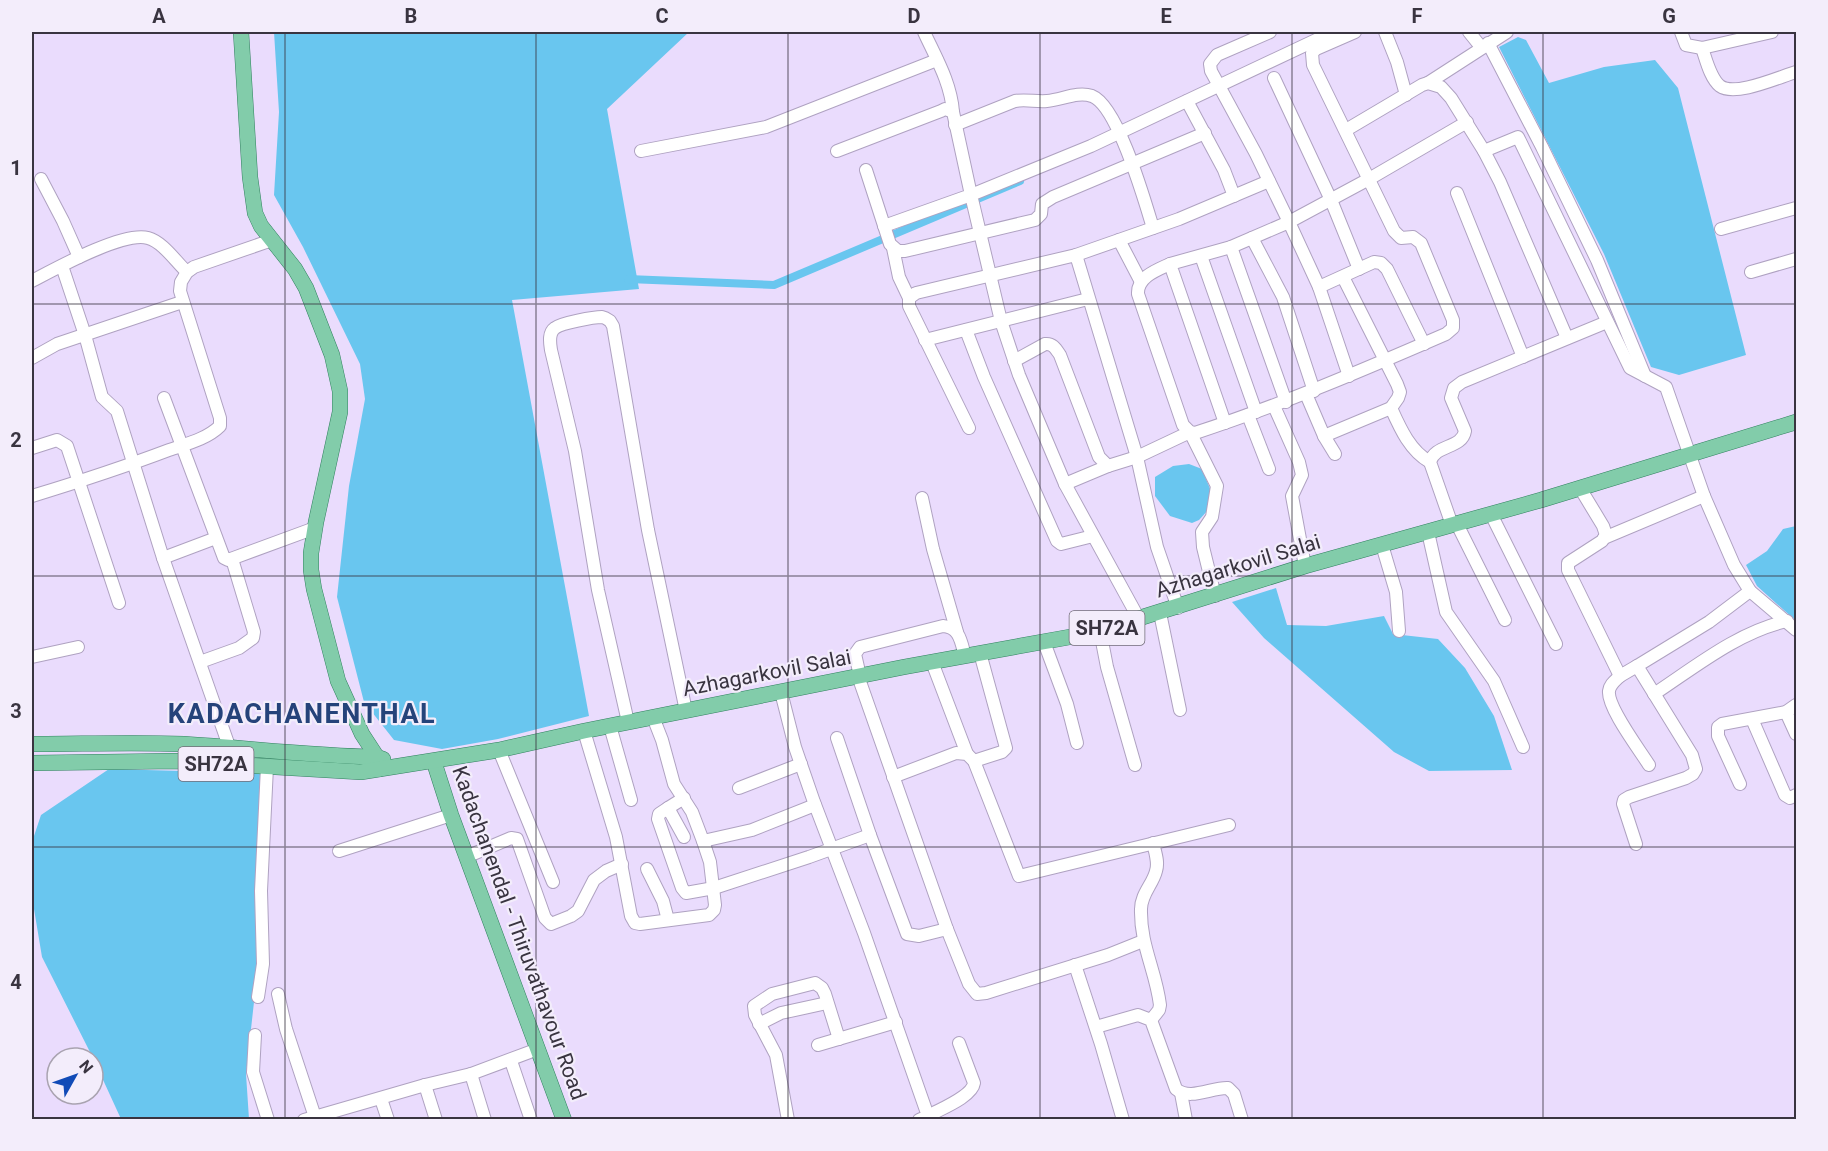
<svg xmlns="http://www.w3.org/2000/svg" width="1828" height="1151" viewBox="0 0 1828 1151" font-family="Roboto,sans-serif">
<rect width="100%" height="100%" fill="#eadcfd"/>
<g fill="#69c6ef">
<path d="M274,32H689L607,109L639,289L512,300L589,716L498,739L442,749L394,740L364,702L337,597L349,486L365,399L360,364L303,247L274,195L279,112Z"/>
<path d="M1518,37L1526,40L1549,83L1604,67L1655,60L1678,88L1746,355L1679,375L1651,367L1604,254L1499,47Z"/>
<path d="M1189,464L1202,469L1211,491L1209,509L1199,520L1192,523L1170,516L1155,496V477L1173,466Z"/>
<path d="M1796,526V621L1757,586L1746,565L1767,551L1783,529Z"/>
<path d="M1276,588L1287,625L1326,626L1384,616L1393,634L1438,639L1465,668L1494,716L1512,770L1429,771L1394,752L1264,638L1232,602Z"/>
<path d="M109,769L260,773L258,966L246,1074L249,1119H121L93,1058L42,957L32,897V842L41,815Z"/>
</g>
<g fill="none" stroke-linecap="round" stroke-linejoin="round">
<path stroke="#69c6ef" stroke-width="8" d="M628,279L774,285L1020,181"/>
<defs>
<g id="minor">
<path d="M924,32C936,58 951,83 953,112"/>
<path d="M1385,32L1397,62L1406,95"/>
<path d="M1469,32L1481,47"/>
<path d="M1681,32L1686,45L1702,48L1772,32"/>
<path d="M1488,43L1542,147L1597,260L1645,376"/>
<path d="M1702,48C1706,59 1710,78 1720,86C1735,97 1779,77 1796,72"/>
<path d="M1274,78L1331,200L1359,269"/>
<path d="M1428,83L1507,32"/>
<path d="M1187,101L1224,170L1234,196"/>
<path d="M955,125L1015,101C1026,99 1036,102 1047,101C1062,100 1077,91 1092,96C1118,106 1145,202 1153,228"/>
<path d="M1346,130L1422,85L1428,83L1441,87L1451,98L1484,151L1500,182L1567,338"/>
<path d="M641,151L766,127L937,60"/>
<path d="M837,151L941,111L945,109L953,112L971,195L884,226"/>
<path d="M1484,151L1518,137L1630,368L1666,387L1704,496L1734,565L1750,591L1796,630"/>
<path d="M866,170L890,244L898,251H905L1035,220L1041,214L1042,204L1053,197L1205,133"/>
<path d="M41,179L63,221L79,257"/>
<path d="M1457,193L1523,357"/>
<path d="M1721,229L1796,208"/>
<path d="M1252,238L1283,297L1314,391"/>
<path d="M1119,240L1141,282"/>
<path d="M1231,247L1286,402"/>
<path d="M893,248L899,277L909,298"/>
<path d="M1076,255L1179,219L1269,181"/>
<path d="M1201,256L1256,412"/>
<path d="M1170,264C1157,270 1137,277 1138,294L1183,425L1190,432L1195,433C1281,405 1363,370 1446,334L1453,328V320L1421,243L1413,237L1401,238L1394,231L1313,65L1312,53L1316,49L1355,32"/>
<path d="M62,266L85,335L102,397L117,411L163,558L230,749L229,764"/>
<path d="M1751,272L1796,259"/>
<path d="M32,281C55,269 123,231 148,238C163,242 176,262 187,272"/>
<path d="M1319,287L1374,262L1381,263L1387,269L1424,344"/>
<path d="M966,330L984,377L1057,541L1061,544L1093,536"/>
<path d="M925,340L1088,299"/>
<path d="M32,358L57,344L182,302"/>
<path d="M1014,361L1045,344C1053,343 1056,349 1060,355L1099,457L1108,466L1137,457L1190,432L1217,486L1212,517L1202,532L1203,547L1215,596"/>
<path d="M1349,376L1319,287L1289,222L1369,179L1467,122"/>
<path d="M1306,394L1324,436L1335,454"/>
<path d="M164,398L224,558L228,560L315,528"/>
<path d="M1274,406L1299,462L1302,475L1292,496L1305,566"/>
<path d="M1391,408C1400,428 1410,451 1430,462"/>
<path d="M1248,415L1269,469"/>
<path d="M1225,423L1170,264L1231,247L1289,222L1256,154L1211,71L1210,64L1217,55L1270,32"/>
<path d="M969,428L909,306V298L916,293L1076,255L1137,457L1157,547L1178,608"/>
<path d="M1324,436L1391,408L1398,398L1400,392L1397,384L1343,277"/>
<path d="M32,448L57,440L67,446L119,603"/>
<path d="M1065,484L1108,466"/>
<path d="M1580,488L1603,526L1606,535L1602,541L1568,563V570L1620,676L1637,666"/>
<path d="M32,496C78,482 124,467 169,450C186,444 207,439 220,426V418L180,291L181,282L187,272L194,267L272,240"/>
<path d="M922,498L933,549L957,632"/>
<path d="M1491,514L1556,644"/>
<path d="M1457,524L1505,620"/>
<path d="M1452,525L1430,462C1435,444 1462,449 1465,431L1451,398L1454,388L1462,382L1607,322"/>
<path d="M1428,532L1446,612L1494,681L1523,747"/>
<path d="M1604,538L1704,496"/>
<path d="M1382,545L1396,592L1399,631"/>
<path d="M163,558L216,538"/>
<path d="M1160,613L1180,710"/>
<path d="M1139,619L1065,484L1019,375L1001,321L971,195L1091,146L1333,32"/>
<path d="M1100,631L1107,667L1135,765"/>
<path d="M1044,642L1067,704L1077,743"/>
<path d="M32,657L78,647"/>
<path d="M200,662L239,648L253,638L254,632L232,559"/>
<path d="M932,662L967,754"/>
<path d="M858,676L947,929L969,984L977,994L986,993L1108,955L1143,941"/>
<path d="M860,676L855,654L860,647L943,626C960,627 961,642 965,656"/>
<path d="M1620,676C1615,681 1610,684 1609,691C1607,707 1639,749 1649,765"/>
<path d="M781,692L795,747L814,802L864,933L928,1116L919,1120"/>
<path d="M1654,694C1695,667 1738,632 1787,621"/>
<path d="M1786,712L1796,734"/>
<path d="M1752,719L1785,795L1790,798L1796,795"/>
<path d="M628,722L598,590L575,451L551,350C550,343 548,333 555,328C561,323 594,317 602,317C606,318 607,319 610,321L613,326L648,530L686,711"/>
<path d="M610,726L631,800"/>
<path d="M584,731L616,837L631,916L635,923L640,924L709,915L714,910L715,905L710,862L703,841L692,812L674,784L662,740L653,717"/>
<path d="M837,738L870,835L907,934L919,936L947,929"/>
<path d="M499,750L553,882"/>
<path d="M974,761L1002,752L1006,748L980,653"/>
<path d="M893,777L956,753L967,754L974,761L1019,876L1229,825"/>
<path d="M1740,784L1718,736V727L1722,724L1786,712L1796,705"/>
<path d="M739,788L801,764"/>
<path d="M684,798L668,808L684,837"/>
<path d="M668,808L659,814L658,819L682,888L686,893L714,888L809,857L870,835"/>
<path d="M703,841L752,830L815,805"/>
<path d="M1636,844L1623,804L1624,800L1629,797L1686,778L1693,774L1696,769L1692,755L1637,666L1709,622L1750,591"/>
<path d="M339,851L451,815"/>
<path d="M466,857L511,838L517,839L545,918L551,924L571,916L578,911L594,880L606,871L622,864"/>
<path d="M647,869L663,901L668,920"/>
<path d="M1075,965L1101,1044L1123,1120"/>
<path d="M278,994L286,1029L315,1117"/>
<path d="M258,997L263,964L261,891L267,767"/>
<path d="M1151,1020L1159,1010L1160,1005C1156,971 1140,945 1141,909C1141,894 1153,884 1156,871C1159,862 1155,852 1153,843"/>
<path d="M759,1024L781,1013L827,1003"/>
<path d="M1096,1027L1138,1015L1151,1020L1176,1089C1190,1101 1212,1087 1228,1088L1234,1094L1242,1120"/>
<path d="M255,1035L253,1072L268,1120"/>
<path d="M818,1045L896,1022"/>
<path d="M511,1061L531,1120"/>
<path d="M471,1074L485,1120"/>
<path d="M425,1085L436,1120"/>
<path d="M1181,1093L1186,1120"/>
<path d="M381,1099L388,1120"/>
<path d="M304,1120L425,1085L471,1074L538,1049"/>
<path d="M788,1120L776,1055L755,1015L754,1006L772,994L815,983L822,988L825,994L839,1039"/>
<path d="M929,1120L928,1116C940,1109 972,1097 974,1083L959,1043"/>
</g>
<g id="major">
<path d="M241,32L250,177L255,213L261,226L295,269L306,288L332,355L340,391V412L316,522L311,553V570L314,589L338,681L362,734L377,757L379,769"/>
<path d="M32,744C82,744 133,742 184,744C248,748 313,756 377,757L383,759"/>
<path d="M434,762L451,815L564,1120"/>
<path d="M32,763L176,761L361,772L499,750L584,731L904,667L1092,633L1305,566L1541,500L1796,422"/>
</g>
</defs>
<use href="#minor" stroke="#afa2c1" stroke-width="14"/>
<use href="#major" stroke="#328160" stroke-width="16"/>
<use href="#minor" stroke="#fff" stroke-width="12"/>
<use href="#major" stroke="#82ccaa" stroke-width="15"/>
</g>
<path fill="none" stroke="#393440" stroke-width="1.5" stroke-opacity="0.55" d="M285,32V1120M536,32V1120M788,32V1120M1040,32V1120M1292,32V1120M1543,32V1120M32,304H1796M32,576H1796M32,847H1796"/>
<g text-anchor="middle" stroke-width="4.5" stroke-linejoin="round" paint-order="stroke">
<g fill="#f3edfb" stroke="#716c78" stroke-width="1.5">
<rect x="1069.5" y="611" width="75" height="34" rx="4.5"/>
<rect x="178.5" y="747" width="75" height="34" rx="4.5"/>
</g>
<g font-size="20" font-weight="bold" fill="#393440">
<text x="1107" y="635">SH72A</text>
<text x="216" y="771">SH72A</text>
</g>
<g font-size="21" fill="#393440" stroke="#f3edfb">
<text transform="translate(1238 566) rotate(-17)" y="7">Azhagarkovil Salai</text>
<text transform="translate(767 673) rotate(-11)" y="7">Azhagarkovil Salai</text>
<text transform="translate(519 933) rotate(70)" y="7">Kadachanendal - Thiruvathavour Road</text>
</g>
<g font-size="27" font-weight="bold" letter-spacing="1.5" fill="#25437a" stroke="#f3edfb">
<text x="302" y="723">KADACHANENTHAL</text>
</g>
</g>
<rect width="1828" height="1151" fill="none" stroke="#f3edfb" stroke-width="66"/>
<g transform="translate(75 1076) rotate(50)"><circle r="28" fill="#f3edfb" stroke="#a9a3b0" stroke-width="1.5"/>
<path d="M0-4.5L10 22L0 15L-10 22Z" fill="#114bb7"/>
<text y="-9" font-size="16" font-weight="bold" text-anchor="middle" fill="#393440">N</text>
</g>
<rect x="33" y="33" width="1762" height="1085" fill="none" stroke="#393440" stroke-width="2"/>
<g font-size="20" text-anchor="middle" font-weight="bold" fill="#393440">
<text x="159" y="23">A</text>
<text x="411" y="23">B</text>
<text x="662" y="23">C</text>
<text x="914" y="23">D</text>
<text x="1166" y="23">E</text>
<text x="1417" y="23">F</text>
<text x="1669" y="23">G</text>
<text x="16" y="175">1</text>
<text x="16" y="447">2</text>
<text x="16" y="718">3</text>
<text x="16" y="989">4</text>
</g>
</svg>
